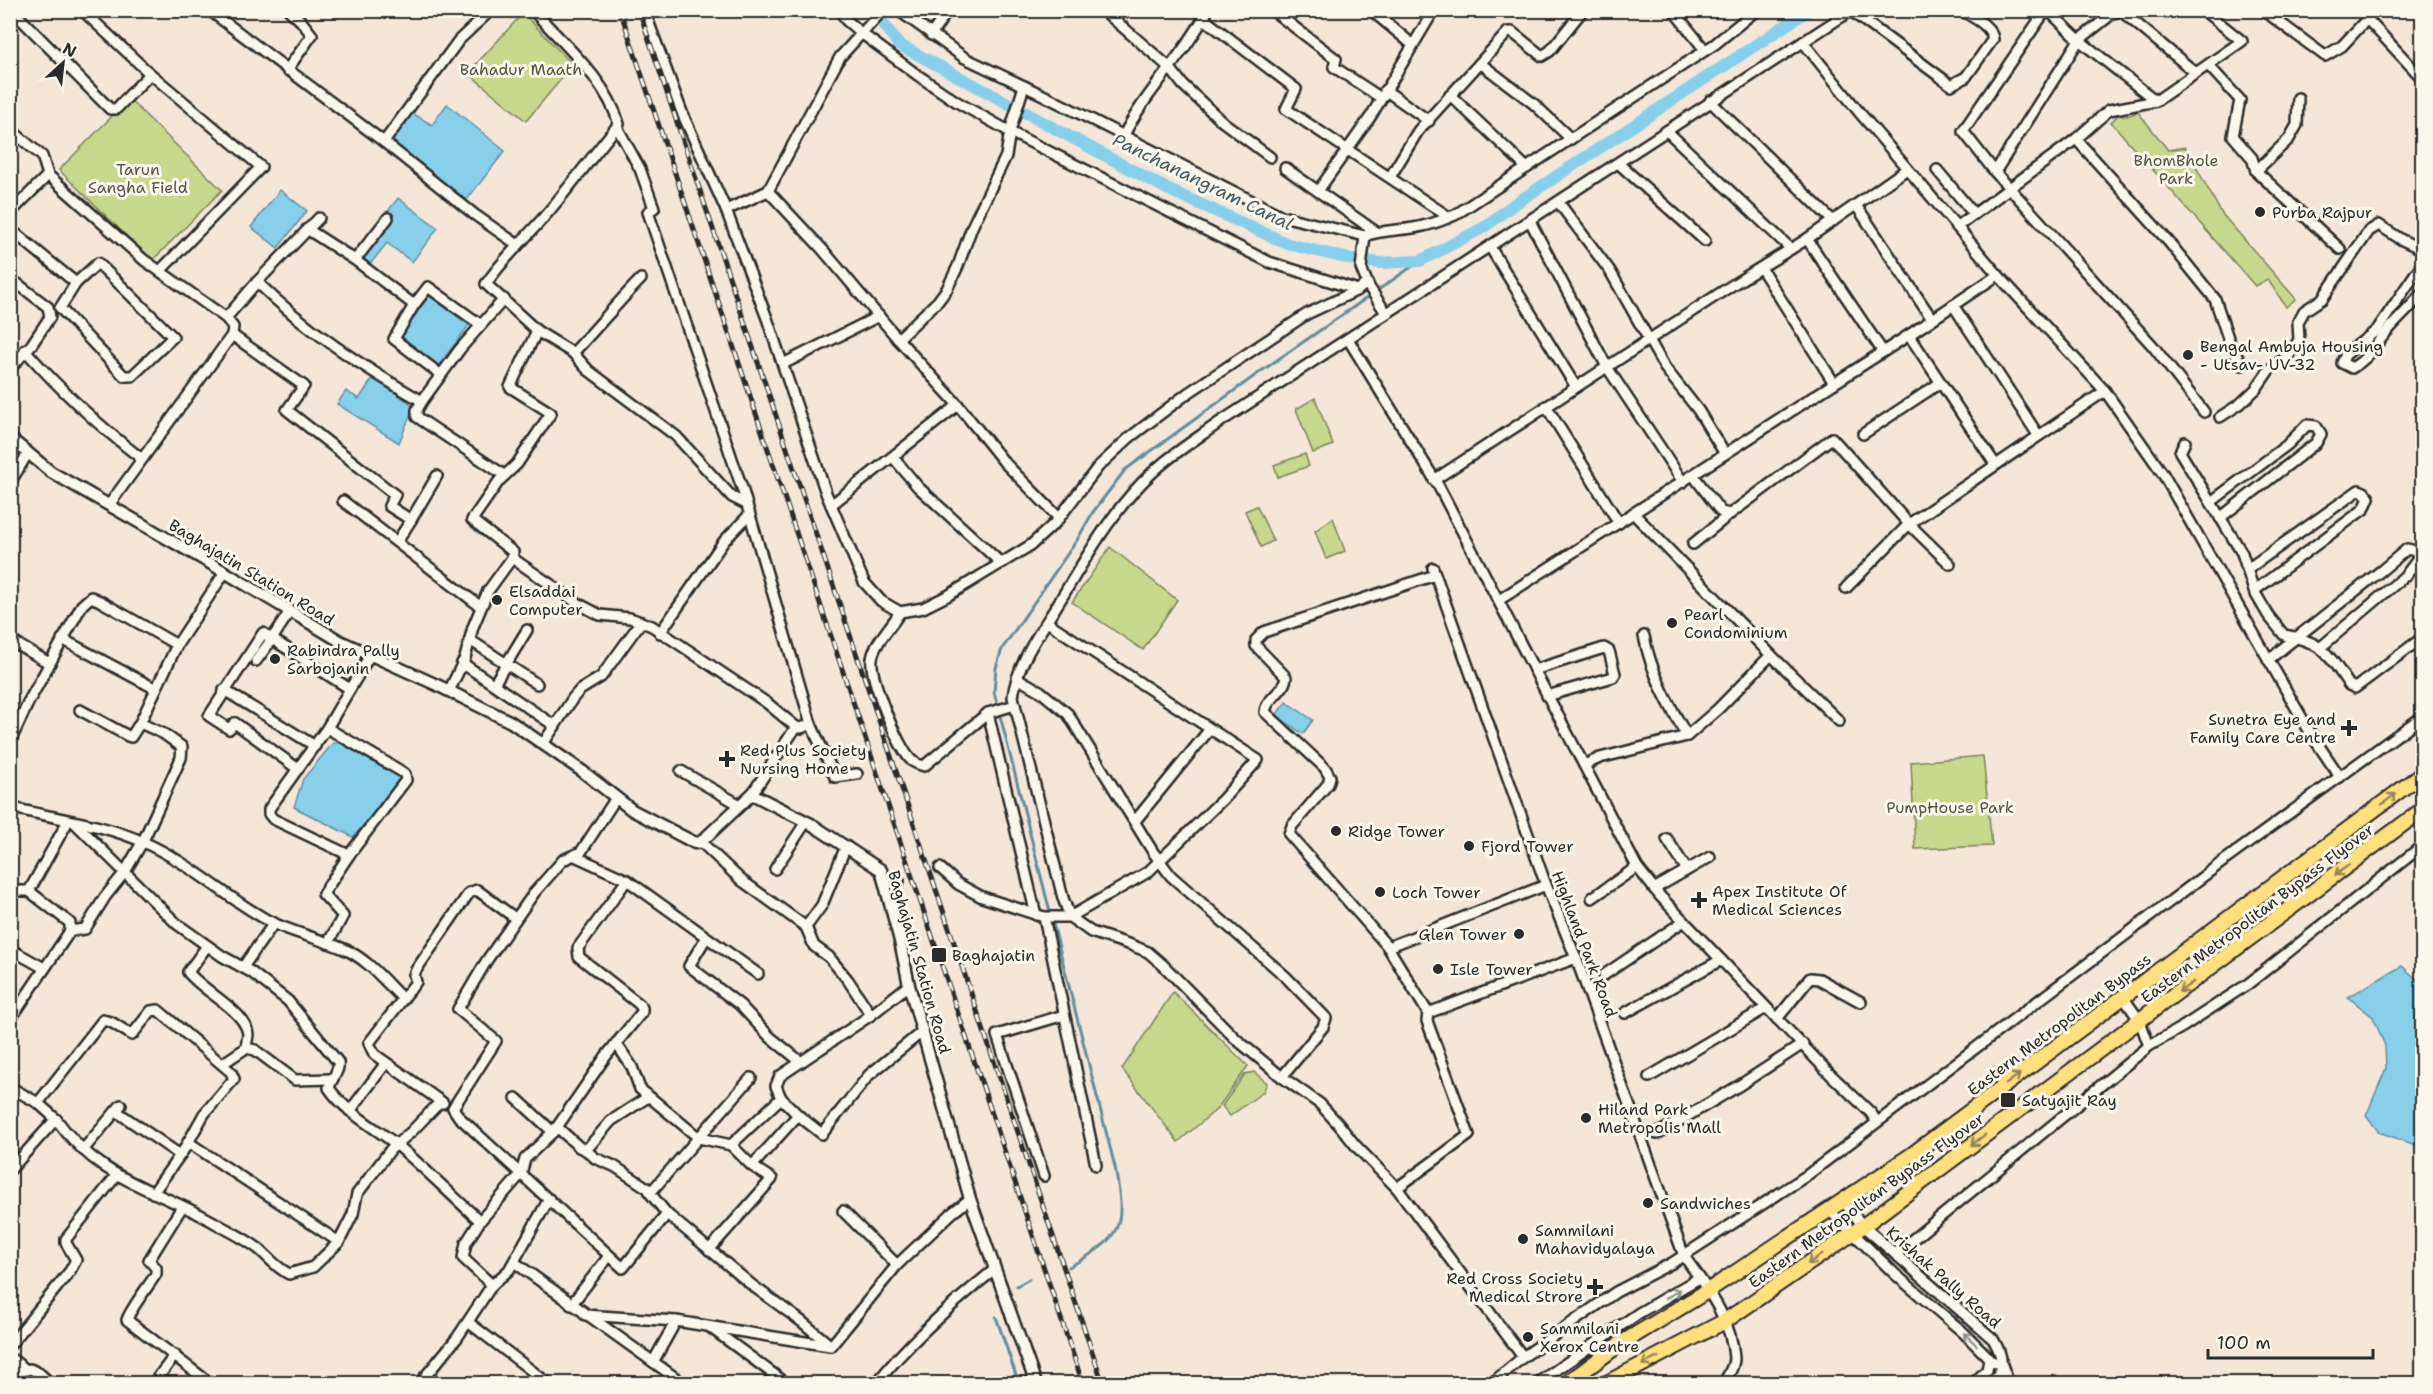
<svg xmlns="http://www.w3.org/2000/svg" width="2433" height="1394" viewBox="0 0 2433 1394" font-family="'Shantell Sans',sans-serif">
<rect width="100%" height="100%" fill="#f4e6d9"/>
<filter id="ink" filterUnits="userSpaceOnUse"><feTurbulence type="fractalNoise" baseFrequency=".0167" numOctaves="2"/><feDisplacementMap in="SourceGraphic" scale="12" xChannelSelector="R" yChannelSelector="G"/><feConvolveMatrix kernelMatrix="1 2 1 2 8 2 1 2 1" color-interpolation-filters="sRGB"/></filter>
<g filter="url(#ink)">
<g fill="#c8d88c" stroke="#7a825c" stroke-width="1.5">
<path d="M523,13L573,65L526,121L468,73Z"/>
<path d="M129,99L222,190L152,261L59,170Z"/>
<path d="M2138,112L2168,150L2185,147L2222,214L2296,299L2286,307L2268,280L2255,286L2111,122L2118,115L2127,116Z"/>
<path d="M1315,398L1333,445L1313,453L1296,409Z"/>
<path d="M1305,454L1309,466L1278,477L1274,465Z"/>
<path d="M1257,506L1273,541L1261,547L1245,511Z"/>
<path d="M1333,518L1345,551L1326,559L1315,531Z"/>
<path d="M1110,547L1177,600L1143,650L1072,602Z"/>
<path d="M1983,756L1992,846L1915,849L1911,762Z"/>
<path d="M1173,992L1248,1066L1217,1109L1178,1142L1122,1069Z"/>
<path d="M1254,1072L1267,1083L1263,1092L1230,1116L1222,1106L1245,1074Z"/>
</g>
<g fill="#88cfea" stroke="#638d9e" stroke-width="1.5">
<path d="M447,104L505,151L465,202L386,138L407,110L432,125Z"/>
<path d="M280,190L307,211L278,248L251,227Z"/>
<path d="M398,198L438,228L412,262L387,243L367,268L353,257Z"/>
<path d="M429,296L469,325L436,369L397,340Z"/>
<path d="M373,378L414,406L399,443L337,404L346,391L359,399Z"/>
<path d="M1286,702L1313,720L1303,734L1276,715Z"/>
<path d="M333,743H352L403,773L404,779L353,837L294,807L303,779Z"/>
<path d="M2402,966L2422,984L2421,1147L2379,1132L2366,1116L2386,1068L2385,1046L2373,1017L2348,997Z"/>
</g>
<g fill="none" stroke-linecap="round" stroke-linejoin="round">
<g stroke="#638d9e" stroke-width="3">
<path d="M1069,1267C1123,1237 1126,1227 1115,1167L994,692L996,668L1002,649L1077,540L1093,512L1125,470L1260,372L1420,261"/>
<path d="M1017,1286L1029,1279"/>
<path d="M996,1317L1019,1384"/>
</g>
<path stroke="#88cfea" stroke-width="12" d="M874,10L898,44L1169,190L1288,244L1350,259L1380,263L1420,261L1483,228L1513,205L1809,10"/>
<defs>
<g id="minor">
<path d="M12,10L110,109H116L150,74"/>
<path d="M82,10L146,70L261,167L160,271"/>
<path d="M209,10L384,142L475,215L518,245"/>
<path d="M644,10L683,115L726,210L768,321L826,493L864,582L881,601L900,612L923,608L949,595L1031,545L1056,522L1098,467L1129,438L1188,393L1307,314L1358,290L1367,283"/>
<path d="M840,10L846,20L861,33L916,74L957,102L1014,134L1269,262L1358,290"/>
<path d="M883,10L840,57L768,191L823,250L898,339"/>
<path d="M898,10L965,58L1043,95L1282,216L1365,236C1383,229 1404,231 1423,226C1434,224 1445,219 1455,215L1715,44L1749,16L1759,10"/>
<path d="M1103,10L1170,68L1183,85L1223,122L1270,157"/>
<path d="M1272,10L1336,59L1334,67L1381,98"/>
<path d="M1371,10L1413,45"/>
<path d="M1673,10L1705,50"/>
<path d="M2046,10L1963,131L1995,172L2153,346L2204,412"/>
<path d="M2048,10L2079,40L2156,101"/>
<path d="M2120,10L2196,73"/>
<path d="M2263,10L2325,56L2342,46L2367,19"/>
<path d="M2376,10L2367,19L2422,78"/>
<path d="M1851,11L1951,85L1966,77L1993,39C1991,25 1972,17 1961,10"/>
<path d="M1204,19L1296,89L1286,109L1449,217"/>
<path d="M931,35L948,10"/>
<path d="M1803,42L1859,112L1998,275L2105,391L2163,474L2311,734L2340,777"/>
<path d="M1480,63L1534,104L1571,139"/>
<path d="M2208,65L2240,100L2233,136L2252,158L2256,171L2340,249"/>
<path d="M287,70L312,35L301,21L289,10"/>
<path d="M1385,90L1429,121"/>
<path d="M1450,95L1527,168"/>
<path d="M1710,101L1833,221"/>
<path d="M617,127L640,169L654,208L648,212L742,488L811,724L801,728L796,727"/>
<path d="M10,129L42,156L48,175"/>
<path d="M1668,132L1791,249"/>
<path d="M1123,137C1145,92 1184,56 1208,10"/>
<path d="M2076,139L2168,241L2215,299L2230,344L2242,365"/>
<path d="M384,142L459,40L491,10"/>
<path d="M1619,164L1705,241"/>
<path d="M1285,168L1376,232"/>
<path d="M1937,170L1974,214"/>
<path d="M2256,171L2289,139L2297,125L2298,98"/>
<path d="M1995,172L2079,40L2117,10"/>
<path d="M1390,177L1418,131L1508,32H1512L1542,56L1550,51L1583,10"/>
<path d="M1318,191L1371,116L1434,10"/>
<path d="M1559,203L1610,271L1665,368L1698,410L1725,454"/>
<path d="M1856,205L1932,319"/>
<path d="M726,210L768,191"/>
<path d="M10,213L48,175L144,260L226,318L233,327L232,335L109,505"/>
<path d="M1530,221L1607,367L1683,482"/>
<path d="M1958,226L2076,139L2109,110L2156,101L2242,41L2203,10"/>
<path d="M10,229L76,283"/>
<path d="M307,229L355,260L414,305L428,287L481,325"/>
<path d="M1365,236L1361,268L1369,287L1386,313"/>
<path d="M1807,239L1883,352"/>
<path d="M1490,247L1576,387"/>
<path d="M355,260L388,218"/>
<path d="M98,263L173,337L132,376H124L60,308L76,283Z"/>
<path d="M2422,264L2377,330L2345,355L2342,363L2352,368C2370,357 2371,350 2384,335C2396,320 2411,308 2422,293"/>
<path d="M1761,268L1834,383"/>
<path d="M10,278L48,307L50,317L32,344L10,369"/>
<path d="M257,282L319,218"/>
<path d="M414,305L394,339L440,374"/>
<path d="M1953,305L2038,435"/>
<path d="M226,318L257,282C306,330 363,367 422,401L417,410V417L504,475"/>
<path d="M537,331L573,353L588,370L676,436L732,497L746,504"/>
<path d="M232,335L304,386L287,410L395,495L389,506L411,520L397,542"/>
<path d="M1909,335L1995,464"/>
<path d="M1348,339L1438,485L1637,867L1660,896L1831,1075L1871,1113L1876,1121"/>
<path d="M25,350C61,391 99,426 142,459"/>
<path d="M573,353C596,329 617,303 641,279"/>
<path d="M783,364L879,316"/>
<path d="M422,401L460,349L504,299"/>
<path d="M958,405L1004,462L1059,518"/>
<path d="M1546,406L1619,523"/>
<path d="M2220,417L2240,404L2256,389L2269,370L2290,354L2299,340L2298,322L2304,311L2322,299L2369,231L2379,225L2402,240L2415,246L2422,243"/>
<path d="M1863,434L1940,383"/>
<path d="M2185,442L2180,452L2242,553L2254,591L2268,615L2284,635C2324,642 2328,654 2349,685L2355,688L2422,638"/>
<path d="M893,457L918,487L1001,563"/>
<path d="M1693,475L1721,512L1730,514L1832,438L1909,524L2105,391"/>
<path d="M1434,480L1734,284L1807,239L1907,169"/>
<path d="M10,483L28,453"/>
<path d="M343,501L481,607"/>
<path d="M2211,502L2287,445L2307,425L2316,426L2321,434L2316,443L2220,518"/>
<path d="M831,505L958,405L898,339L938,301L947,289L958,266L972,227L1006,156L1010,131L1024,86"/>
<path d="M411,520L437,476"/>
<path d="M1693,544L1730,514"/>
<path d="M512,558L579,604L600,615L630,618L652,626L767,703L796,727L752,794"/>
<path d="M1433,568L1546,885L1576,958L1684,1256C1705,1286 1732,1319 1734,1358C1734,1367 1728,1376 1723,1384"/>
<path d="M2249,568L2359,490L2364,492L2369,498L2364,509L2254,591"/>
<path d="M1846,588L1909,524L1950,564"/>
<path d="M1499,600L1909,335L1998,275"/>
<path d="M290,611L272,639L263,633L209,716L229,729L235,723L298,769"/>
<path d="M900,612C892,626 874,643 872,659C869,677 898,748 912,761C915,763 920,765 924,766L988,713L1015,705"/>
<path d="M1047,622L1258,760L1223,799L1148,872L1070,917L1063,898L1013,697C1017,662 1041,632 1059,602C1086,558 1114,507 1153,472C1173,453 1198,438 1220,422L1852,10"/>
<path d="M660,633L724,541L749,515"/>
<path d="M1644,636C1651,673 1668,703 1687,736"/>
<path d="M62,639L156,689"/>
<path d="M10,640L49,663"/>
<path d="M470,640L537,684"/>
<path d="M1771,655L1839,721"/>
<path d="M2268,660L2382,570L2407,549L2416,551L2418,559L2406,575L2321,647"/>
<path d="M256,661L272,639L350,689"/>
<path d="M462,663L555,726"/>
<path d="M1534,670L1604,648L1609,651L1615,674L1613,677L1547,696"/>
<path d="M1017,678L1040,691L1068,714L1153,852L1171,876L1285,976L1326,1018L1323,1027L1282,1077"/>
<path d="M494,684L527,630"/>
<path d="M224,690L315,746"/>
<path d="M449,691L465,658L473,627L488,591L512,558L513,552L472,520L499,481L517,464L551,413L510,387L537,331L486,284C503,259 524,240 544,217C570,187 594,154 619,124C606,79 564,45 533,10"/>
<path d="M80,710L128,736L131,737L140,723"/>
<path d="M988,713L1036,915"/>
<path d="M811,724L835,777L857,774"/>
<path d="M327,728L399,770L405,774L406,780L349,855L273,819L269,814V809L327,728L370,655"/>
<path d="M10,742L29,701L82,605L91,597L100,601L177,645L225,572"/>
<path d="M543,744L573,698L580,690L601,677L641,622"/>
<path d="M1584,765L1600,758L1687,736L1718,709L1771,655L1633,513"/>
<path d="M681,771L740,805"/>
<path d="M616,798L581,852L563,860L534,893L487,960L458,1009L496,1041L453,1108L459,1117L623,1268L667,1214L753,1286L801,1321L831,1346L897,1265L952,1213L970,1199"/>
<path d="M10,807C54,819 102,823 143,842C189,862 224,896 267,920C292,933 319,938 344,949C368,959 385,982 403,999"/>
<path d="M68,821L29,891L70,923V931"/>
<path d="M1135,821L1210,729"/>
<path d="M74,822L177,924L222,956L251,972L288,1001L338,1062C340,1071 331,1079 329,1088C346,1113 373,1126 397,1145C426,1169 452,1196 480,1221"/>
<path d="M1667,839L1687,870"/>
<path d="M701,842L741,880L806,927L814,946L829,957L848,980L871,1015"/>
<path d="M575,856L627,880L758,974"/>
<path d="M940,868L958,884L982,897L1044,917H1070L1091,932L1131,945L1148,952L1163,965L1236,1039L1282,1077L1320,1104L1340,1126L1356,1146L1397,1188L1523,1357"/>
<path d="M775,869L806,822"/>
<path d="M885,885L899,881"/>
<path d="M10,888L18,891H29"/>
<path d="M1654,889L1710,857"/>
<path d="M1592,898L1637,867"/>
<path d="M1044,917L1096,1165"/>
<path d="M806,927L822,905L846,846"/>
<path d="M706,938L689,966L740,1005L770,1037L801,1062"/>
<path d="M328,943L343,916L323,894L349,855"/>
<path d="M207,946L188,972C202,991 246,1011 248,1034C248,1038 246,1044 246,1048"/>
<path d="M1388,947L1546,885"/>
<path d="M10,949L44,968"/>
<path d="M243,967L274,923"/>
<path d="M1604,975L1684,921"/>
<path d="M2123,997L2140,1021L2149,1046"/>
<path d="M1428,1013L1576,958"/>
<path d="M1625,1013L1721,960"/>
<path d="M1777,1019L1810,978L1819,979L1861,1002"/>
<path d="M10,1020L70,931L85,929L105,897L125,872L143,841L181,758L182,747L164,734L140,723L177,645"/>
<path d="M616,1043L632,1067L640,1089L699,1138L731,1145L781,1098L776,1086L780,1076L871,1015L909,985"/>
<path d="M222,1064L246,1048L255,1050L295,1080L331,1079"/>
<path d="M1649,1077L1766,1008"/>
<path d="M10,1087L38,1103L56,1119L10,1170"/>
<path d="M516,1098L553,1132"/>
<path d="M781,1098L798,1115"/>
<path d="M38,1103L103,1020L111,1022L132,1035L151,1011L158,1010L231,1072L234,1079L204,1114L185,1148L153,1193"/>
<path d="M443,1103L374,1054L369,1043L416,982L414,975L416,970L469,893L477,890L515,918"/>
<path d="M116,1111L180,1155"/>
<path d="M350,1111L386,1063"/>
<path d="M56,1119C102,1183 154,1187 217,1224C231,1232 248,1240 260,1250C270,1259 277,1268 289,1274L313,1267L339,1242L353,1214L357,1194L391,1149L411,1132L440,1102"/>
<path d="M557,1127L579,1147L586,1150L611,1121L648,1097"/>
<path d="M1657,1134L1740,1085L1803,1044"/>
<path d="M188,1142L339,1242"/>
<path d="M731,1145L752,1166"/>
<path d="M83,1150L121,1105"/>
<path d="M586,1150L595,1158L614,1166L652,1191"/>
<path d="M1044,1176L997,1035L1064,1015"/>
<path d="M1397,1188L1469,1135L1427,1021L1428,1013L1388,947L1289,834L1292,826L1328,784L1330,777L1325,768L1265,712C1266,698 1285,692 1286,677L1256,646V640L1264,632L1435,575"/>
<path d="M1843,1201L1863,1226L1993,1339C2003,1356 2006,1368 1991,1384"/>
<path d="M182,1207L149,1260L156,1268V1274C150,1284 129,1311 127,1320L211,1384"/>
<path d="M1829,1210L1896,1275L1964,1333L1987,1356L1989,1360L1987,1370L1973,1384"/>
<path d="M843,1211L897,1265"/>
<path d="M667,1214L650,1193L751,1078"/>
<path d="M709,1250L772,1179L752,1166L798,1115L822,1134L869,1075L923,1031"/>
<path d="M1895,1254L2149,1046L2184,1026L2248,984L2422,846"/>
<path d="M514,1262L684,1384"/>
<path d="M492,1285L509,1270L549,1199"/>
<path d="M571,1305L609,1256"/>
<path d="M585,1315L676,1321L830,1346"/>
<path d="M468,1322L549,1384"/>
<path d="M711,1328L787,1384"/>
<path d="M10,1345L70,1271L76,1260L66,1243V1239L116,1176"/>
<path d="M10,1358L25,1369"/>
<path d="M1989,1360L2002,1365L2009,1384"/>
<path d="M653,1362L676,1321"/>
<path d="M11,1384L20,1372L30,1369L39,1373L51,1384"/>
<path d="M153,1384L175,1355"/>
<path d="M419,1384L457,1338L492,1285L463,1258L466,1243L480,1221L521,1174L525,1159L555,1130L606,1056L642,1012V1008L639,1004L579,957L578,948L627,880"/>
<path d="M876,1384C907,1344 954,1302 994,1270"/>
<path d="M1491,1384L1523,1357L1616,1292L1672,1263L1806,1176L2225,860L2422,717"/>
<path d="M1536,1384L1639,1313L1699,1278"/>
<path d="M2190,1384H2198"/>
</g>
<path id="tertiary" d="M10,438L51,472L208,562L340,641L437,685L511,722L582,771L632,810L695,843L701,842L752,794L811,824L881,870L900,941L909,985L970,1199L1036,1384"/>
<g id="primary">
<path d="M1566,1384L1617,1346L1709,1290L1910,1156L2422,774"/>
<path d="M1605,1384L1725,1321L1863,1226L2422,810"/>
</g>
</defs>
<use href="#minor" stroke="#2b2b2b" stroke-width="14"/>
<use href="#tertiary" stroke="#2b2b2b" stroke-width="15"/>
<use href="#primary" stroke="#2b2b2b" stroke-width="18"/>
<use href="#minor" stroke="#fbf7ec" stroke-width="9"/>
<use href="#tertiary" stroke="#fbf7ec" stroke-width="10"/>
<use href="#primary" stroke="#fddf80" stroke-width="14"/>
<defs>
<g id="rail">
<path d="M620,10L1083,1384"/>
<path d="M639,10L1103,1384"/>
</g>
</defs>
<use href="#rail" stroke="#2b2b2b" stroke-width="5"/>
<use href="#rail" stroke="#fbf7ec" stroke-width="3" stroke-dasharray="9" stroke-linecap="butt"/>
</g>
<defs><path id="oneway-shaft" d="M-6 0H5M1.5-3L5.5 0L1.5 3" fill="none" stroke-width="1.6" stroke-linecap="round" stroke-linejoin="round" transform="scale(1.5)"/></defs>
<g stroke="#948556">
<use href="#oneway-shaft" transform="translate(2389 799) rotate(-37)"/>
<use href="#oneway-shaft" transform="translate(2342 870) rotate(143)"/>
<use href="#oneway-shaft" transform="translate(2186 987) rotate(144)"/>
<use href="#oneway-shaft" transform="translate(2013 1079) rotate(-37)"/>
<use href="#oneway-shaft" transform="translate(1978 1140) rotate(143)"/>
<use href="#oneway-shaft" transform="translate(1815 1259) rotate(145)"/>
<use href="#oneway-shaft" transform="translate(1650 1361) rotate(154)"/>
</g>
<g stroke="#93918c">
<use href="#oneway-shaft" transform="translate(1673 1294) rotate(-30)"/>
<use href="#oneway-shaft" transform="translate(1970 1339) rotate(-137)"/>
</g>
</g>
<g fill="#2b2b2b" stroke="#fbf7ec" stroke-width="2">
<circle cx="2260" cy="212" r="6"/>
<circle cx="2188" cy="355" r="6"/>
<circle cx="497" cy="600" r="6"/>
<circle cx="1672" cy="623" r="6"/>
<circle cx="275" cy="659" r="6"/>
<path d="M2346 719h6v6h6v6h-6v6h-6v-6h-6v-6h6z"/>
<path d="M724 750h6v6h6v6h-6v6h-6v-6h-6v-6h6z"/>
<circle cx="1336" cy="831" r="6"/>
<circle cx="1469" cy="846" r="6"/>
<circle cx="1380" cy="892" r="6"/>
<path d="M1696 891h6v6h6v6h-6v6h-6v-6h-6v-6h6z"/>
<circle cx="1519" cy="934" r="6"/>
<rect x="931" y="947" width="16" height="16" rx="3"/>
<circle cx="1438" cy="969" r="6"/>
<rect x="2000" y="1092" width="16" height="16" rx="3"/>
<circle cx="1586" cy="1118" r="6"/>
<circle cx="1648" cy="1203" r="6"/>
<circle cx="1523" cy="1239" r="6"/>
<path d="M1592 1278h6v6h6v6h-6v6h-6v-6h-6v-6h6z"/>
<circle cx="1528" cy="1337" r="6"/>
</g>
<g text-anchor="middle" stroke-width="6" stroke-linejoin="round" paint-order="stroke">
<g font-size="16" fill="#525643" stroke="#fbf7ec">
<text x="521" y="75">Bahadur Maath</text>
<text x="2176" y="166">BhomBhole<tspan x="2176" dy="18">Park</tspan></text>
<text x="138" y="175">Tarun<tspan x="138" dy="18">Sangha Field</tspan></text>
<text x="1950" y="813">PumpHouse Park</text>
</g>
<g font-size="16" fill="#2b2b2b" stroke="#fbf7ec" text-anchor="start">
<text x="2272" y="218">Purba Rajpur</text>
<text x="2200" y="352">Bengal Ambuja Housing<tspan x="2200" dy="18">- Utsav- UV-32</tspan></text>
<text x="509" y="597">Elsaddai<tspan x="509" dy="18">Computer</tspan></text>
<text x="1684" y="620">Pearl<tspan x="1684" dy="18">Condominium</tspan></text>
<text x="287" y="656">Rabindra Pally<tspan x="287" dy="18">Sarbojanin</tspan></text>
<text x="2336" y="725" text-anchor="end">Sunetra Eye and<tspan x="2336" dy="18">Family Care Centre</tspan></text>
<text x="740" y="756">Red Plus Society<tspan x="740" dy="18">Nursing Home</tspan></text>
<text x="1348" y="837">Ridge Tower</text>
<text x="1481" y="852">Fjord Tower</text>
<text x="1712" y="897">Apex Institute Of<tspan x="1712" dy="18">Medical Sciences</tspan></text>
<text x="1392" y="898">Loch Tower</text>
<text x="1507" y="940" text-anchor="end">Glen Tower</text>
<text x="952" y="961">Baghajatin</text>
<text x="1450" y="975">Isle Tower</text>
<text x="2022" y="1106">Satyajit Ray</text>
<text x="1598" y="1115">Hiland Park<tspan x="1598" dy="18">Metropolis Mall</tspan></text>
<text x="1660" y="1209">Sandwiches</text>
<text x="1535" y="1236">Sammilani<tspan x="1535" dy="18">Mahavidyalaya</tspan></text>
<text x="1583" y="1284" text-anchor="end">Red Cross Society<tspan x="1583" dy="18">Medical Strore</tspan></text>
<text x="1540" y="1334">Sammilani<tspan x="1540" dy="18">Xerox Centre</tspan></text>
</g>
<g font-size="16" fill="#2b2b2b" stroke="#fbf7ec">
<text transform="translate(252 572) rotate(31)" y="6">Baghajatin Station Road</text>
<text transform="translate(2257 913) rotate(-37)" y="6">Eastern Metropolitan Bypass Flyover</text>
<text transform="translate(1585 944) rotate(69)" y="6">Highland Park Road</text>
<text transform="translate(920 962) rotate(74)" y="6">Baghajatin Station Road</text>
<text transform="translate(2059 1024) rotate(-37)" y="6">Eastern Metropolitan Bypass</text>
<text transform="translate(1866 1200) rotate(-36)" y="6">Eastern Metropolitan Bypass Flyover</text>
<text transform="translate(1944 1277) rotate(41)" y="6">Krishak Pally Road</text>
</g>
<g font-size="18" font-style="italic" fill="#475c64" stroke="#fbf7ec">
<text transform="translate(1203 182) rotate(26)" y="6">Panchanangram Canal</text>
</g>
</g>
<rect width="2433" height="1394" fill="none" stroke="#fbf7ec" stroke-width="36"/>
<rect x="18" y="18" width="2397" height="1358" fill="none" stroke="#2b2b2b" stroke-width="2" filter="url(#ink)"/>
<g transform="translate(63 63) rotate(27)" stroke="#fbf7ec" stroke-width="4.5" paint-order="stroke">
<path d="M0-4.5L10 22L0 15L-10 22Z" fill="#2b2b2b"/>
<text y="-9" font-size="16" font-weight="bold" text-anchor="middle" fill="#2b2b2b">N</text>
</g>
<path d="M2208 1349v9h165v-9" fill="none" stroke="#2b2b2b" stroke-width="3"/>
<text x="2217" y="1349" font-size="18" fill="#2b2b2b" stroke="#fbf7ec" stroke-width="4.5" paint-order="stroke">100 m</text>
</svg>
